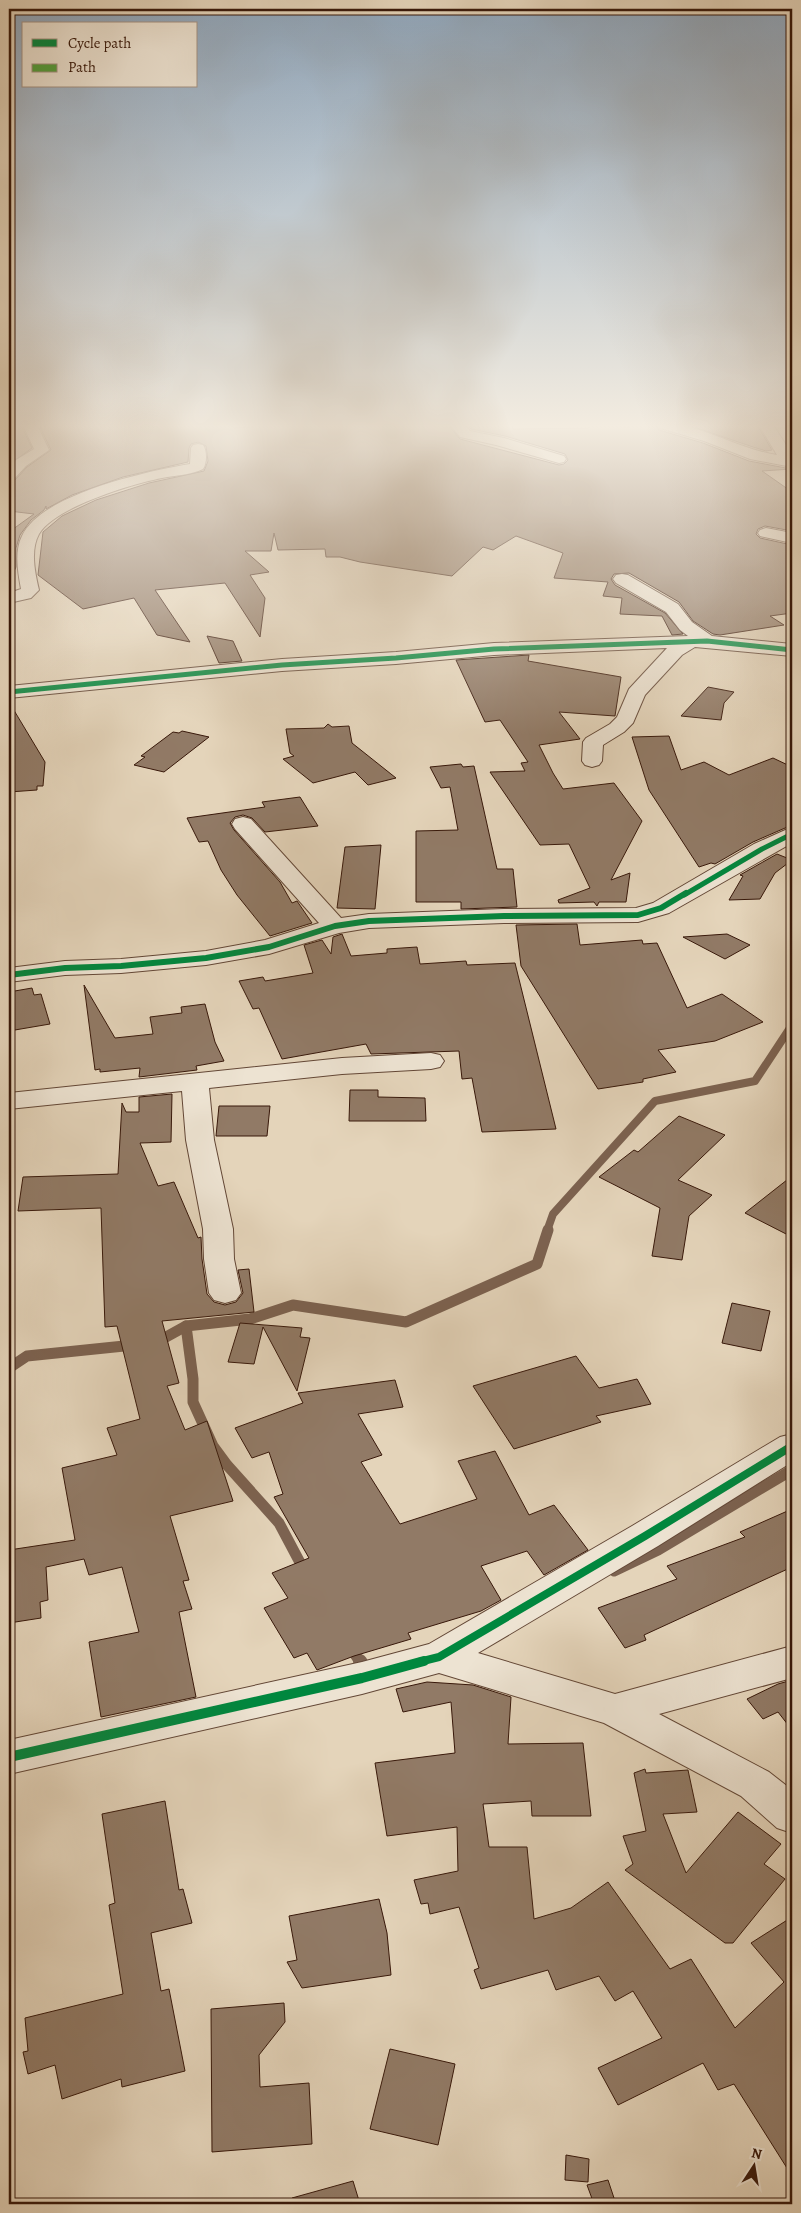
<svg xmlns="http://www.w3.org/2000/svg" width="801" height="2213" viewBox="0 0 801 2213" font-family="Alegreya,serif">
<rect width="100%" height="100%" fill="#e4d4ba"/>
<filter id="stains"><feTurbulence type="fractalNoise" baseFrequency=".004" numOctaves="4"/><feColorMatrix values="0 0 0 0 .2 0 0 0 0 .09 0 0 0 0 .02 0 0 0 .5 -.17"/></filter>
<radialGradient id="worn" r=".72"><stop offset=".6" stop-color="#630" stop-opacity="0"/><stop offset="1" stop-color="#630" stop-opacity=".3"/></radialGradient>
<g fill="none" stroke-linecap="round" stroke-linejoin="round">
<path stroke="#7c6250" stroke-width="8" d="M547,1231L553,1214L655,1101L755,1081L792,1025"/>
<g stroke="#7c6250" stroke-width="11">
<path d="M186,1326L193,1379V1402L213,1446L227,1465L279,1523L305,1572"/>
<path d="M157,1342L186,1326L250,1319L293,1305L406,1322L537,1264L548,1230"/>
<path d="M9,1368L27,1356L134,1345"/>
<path d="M614,1571L658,1550L792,1470"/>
<path d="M349,1645L360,1662"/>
</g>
<path stroke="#7c6250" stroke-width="14" d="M360,1661L366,1671"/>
</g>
<g fill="#917a66" stroke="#38180a">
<path d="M9,425H21L32,448L9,465Z"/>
<path d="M39,425H234V428L277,425H448L460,439L559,465L564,464L568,460L565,454L505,436L471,429L467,425H512L513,429L588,428L594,425L628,427L633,425H656L659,430L703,443L749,461L791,469L762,471L792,492V531L765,526L758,529L756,534L760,538L792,545V613L770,616L784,625L720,635L713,634L693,621L679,602L629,573L614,574L611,579L615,585L665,613L683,634L672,635L662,616L620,614L622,598L603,596L608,582L554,578L563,553L516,536L493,550L483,547L452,576L360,562L340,557H326L325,549L278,550L274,533L271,551H245L269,572L250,575L265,598L260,637L225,583L155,590L190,642L157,635L134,598L83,609L38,575L43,532L62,516L96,500L149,483L204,471L208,461L206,446L198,442L191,444L189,448L188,462L123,477L72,495L46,509V506L44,510L31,520L20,535L16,548V567L9,582V532L34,514L9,511V483L15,480L27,467L51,450Z"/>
<path d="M688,425H757L772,450L766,451L753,447Z"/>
<path d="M207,636L233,641L242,661L219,663Z"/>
<path d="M529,655L528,661L621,677L615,716L559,712L580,739L539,745L553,773L563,789L614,783L642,821L611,880L630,873L626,902H599L597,906L594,902L559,903L558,900L590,888L569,844L540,845L490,772L525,771L521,763L528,762L500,720L485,722L456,660Z"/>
<path d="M708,687L734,692L724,703L721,720L681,716Z"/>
<path d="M9,702L45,762L43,786H37V790L9,792Z"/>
<path d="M328,724L332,727L349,726L352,743L396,778L368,785L355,772L313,783L283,759L294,756L290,753L286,729L324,728Z"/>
<path d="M182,731L209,737L164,772L134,765L145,757L141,756L173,732L179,733Z"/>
<path d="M669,736L681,770L704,762L729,775L773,758L792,767V825L753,842L715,864L711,863L699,867L649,790L632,737Z"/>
<path d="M461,764L463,767L474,766L497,869H513L517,907L461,909V902H416V831L458,830L450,787L441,788L430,767Z"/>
<path d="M300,797L318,826L265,832L252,818L243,815L235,817L230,823L234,830L280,882L292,903L297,901L312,923L270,936L237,895L221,870L208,841L199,842L187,818L265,807L262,802Z"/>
<path d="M381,845L375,909L337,908L345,847Z"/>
<path d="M777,854L792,860L775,873L760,899L729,900L743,876L740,875Z"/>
<path d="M577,924L580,945L642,940L643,944L657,943L687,1008L722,994L763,1022L715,1041L658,1050L676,1072L643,1079V1082L598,1089L521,966L516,925Z"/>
<path d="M342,934L351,956L387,953V949L417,947L420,964L466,961L467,965L515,963L556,1129L482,1132L472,1078L462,1079L459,1051L371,1054L366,1044L282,1059L259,1008L253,1009L239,981L263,977L265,981L313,973L304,945L322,940L331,954L333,937Z"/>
<path d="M727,934L750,945L725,959L683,937Z"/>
<path d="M84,985L115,1038L153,1034L150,1017L182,1013L181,1007L205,1004L215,1042L224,1061L196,1066L197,1070L139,1077L140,1068L100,1072V1069L95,1070Z"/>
<path d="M32,988L34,995L41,994L50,1024L9,1031V992Z"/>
<path d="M350,1090H378V1097L425,1098L426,1121H349Z"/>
<path d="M172,1094L171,1142L140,1143L158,1186L174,1182L198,1238L201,1237L202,1259L207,1294L214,1302L225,1305L236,1302L243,1293L238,1270L249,1269L254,1312L162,1321L179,1383L167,1386L185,1430L207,1421L233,1501L170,1516L189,1580L183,1581L192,1609L179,1612L196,1697L101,1717L89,1642L139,1632L122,1567L89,1575L84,1559L46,1567L48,1600L40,1602L41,1618L9,1623V1550L75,1540L62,1468L117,1455L107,1428L140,1419L117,1326L105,1327L101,1208L18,1211L23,1177L118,1174L122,1103L126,1112H139V1097Z"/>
<path d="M219,1106H270L267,1136H216Z"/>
<path d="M679,1116L725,1135L678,1180L712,1195L689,1216L682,1260L652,1256L660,1208L599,1177L634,1150L638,1152Z"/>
<path d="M792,1176V1237L745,1213Z"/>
<path d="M732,1303L770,1311L761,1351L722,1343Z"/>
<path d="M240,1323L302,1328L300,1337L310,1338L297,1391L263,1327L254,1364L228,1362Z"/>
<path d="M576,1356L599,1388L637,1379L651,1404L596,1416L601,1422L514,1449L473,1386Z"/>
<path d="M395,1380L403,1407L358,1414L382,1455L361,1462L400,1524L477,1499L458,1461L495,1451L529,1515L554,1505L588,1550L544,1575L527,1551L481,1566L501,1600L481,1611L408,1633L411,1639L354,1656L317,1670L307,1653L294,1658L264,1608L288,1598L272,1573L309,1558L274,1497L283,1494L269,1452L252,1458L235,1428L303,1403L298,1393Z"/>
<path d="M792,1509V1567L644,1635L646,1640L625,1648L598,1608L677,1579L667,1566L745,1537L740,1532Z"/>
<path d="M792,1680V1730L778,1712L763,1719L747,1699L778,1684Z"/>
<path d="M427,1682L473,1685L511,1697L508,1744L583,1743L591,1816H532L531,1801L483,1804L489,1847H527L534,1919L571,1908L608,1882L670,1969L691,1959L735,2028L784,1982L751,1943L792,1917V2176L734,2084L718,2090L703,2063L618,2105L598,2068L662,2038L633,1991L615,2001L599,1976L556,1990L548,1970L481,1989L474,1970L479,1968L459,1907L430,1914L428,1903L421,1904L414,1880L458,1871L457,1827L387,1836L375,1763L455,1753L451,1702L403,1712L396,1689Z"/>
<path d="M645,1769L646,1773L688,1770L697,1812L663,1814L686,1873L738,1812L781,1844L764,1864L785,1879L733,1943H725L625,1870L633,1864L623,1836L646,1831L634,1773Z"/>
<path d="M165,1801L179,1890L183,1889L192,1923L151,1933L161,1991L169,1989L185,2071L122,2087L121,2079L62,2099L55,2065L28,2074L23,2052L28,2051L25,2018L123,1994L109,1905L115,1903L102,1814Z"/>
<path d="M379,1899L387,1933L391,1975L302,1988L287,1962L297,1960L289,1916Z"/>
<path d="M284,2003L285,2022L259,2055L260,2087L309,2083L312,2144L212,2152L211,2009Z"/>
<path d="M390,2049L455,2064L438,2145L370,2129Z"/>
<path d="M566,2155L589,2159L588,2182L565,2180Z"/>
<path d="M608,2180L616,2204H594L587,2185Z"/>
<path d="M353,2181L360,2204H293L292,2198Z"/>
</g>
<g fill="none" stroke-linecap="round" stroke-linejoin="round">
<defs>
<g id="minor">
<path d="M23,425H37L49,450L26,466L14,479L9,481V467L16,460L34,449Z"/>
<path d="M450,425H465L470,431L504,438L564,456L566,459L564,462L559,463L496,445L460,437Z"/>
<path d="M658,425C665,425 674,424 681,425C714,432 744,450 777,455L759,425H773L792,454V467L750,459L704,441L660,428Z"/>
<path d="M198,444L203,445C207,450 207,464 203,469C191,475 176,475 162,478C132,484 55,507 39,534C30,550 35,573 39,590L31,598L9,603V593L21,589C18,572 14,552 22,536C41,494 148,471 190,464L191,448L193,445Z"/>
<path d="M766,528L792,533V543L760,536L758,533L760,530Z"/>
<path d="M622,574L628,575L678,604L692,622L712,636L792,644V656L695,647L682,655L645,695L633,723L624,732L603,745L602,761L599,765L592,767L585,765L582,761L583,742L586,738L610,724L617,717L629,689L667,648L494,655L396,664L282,671L9,698V686L282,659L396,652L494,643L688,636L680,630L666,612L616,583L613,579L616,575Z"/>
<path d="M243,817L251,819L341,918L369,914L504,909L636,908L653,903L754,844L792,827V843L669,913L638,922L504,923L369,928L339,933L269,954L206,965L121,973L65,975L9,982V968L65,961L121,959L206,951L265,940L319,923L235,829L232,824L235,819Z"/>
<path d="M431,1053L440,1055L444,1061L440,1067L431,1069L342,1074L209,1088L214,1140L233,1229L234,1259L241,1293L236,1300L225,1303L214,1300L209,1293L204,1259L203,1229L186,1140L182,1091L9,1109V1093L342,1058Z"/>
<path d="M792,1434V1462L658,1546L478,1653L615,1694L792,1646V1678L659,1714L769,1772L792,1790V1833L777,1828L741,1796L604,1723L439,1673L362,1694L9,1774V1740L362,1662L429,1644L632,1526L780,1437Z"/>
</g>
</defs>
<use href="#minor" stroke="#634736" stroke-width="2"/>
<use href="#minor" fill="#ede3d2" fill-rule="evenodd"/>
<path stroke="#53a13e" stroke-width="3" stroke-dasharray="5.5 3" stroke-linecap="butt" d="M198,425L201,428L213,431"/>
<defs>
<g id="cycleway-far3">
<path d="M9,692L282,665L396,658L494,649L707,641L792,650"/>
<path d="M684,895L762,849L792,834"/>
</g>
<path id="cycleway-far2" d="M9,975L65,968L121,966L206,958L269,947L335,926L369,921L504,916L638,915L661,908L686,893"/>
<path id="cycleway-far1" d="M419,1662L439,1657L645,1536L792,1446"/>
<path id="cycleway" d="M9,1757L362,1678L424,1661"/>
</defs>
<use href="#cycleway-far3" stroke="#ede3d2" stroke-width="8"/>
<use href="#cycleway-far2" stroke="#ede3d2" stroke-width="9"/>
<use href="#cycleway-far1" stroke="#ede3d2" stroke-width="11"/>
<use href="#cycleway" stroke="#ede3d2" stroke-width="13"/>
<use href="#cycleway-far3" stroke="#00873e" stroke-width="5"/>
<use href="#cycleway-far2" stroke="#00873e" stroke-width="6"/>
<use href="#cycleway-far1" stroke="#00873e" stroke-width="8"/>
<use href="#cycleway" stroke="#00873e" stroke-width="10"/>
</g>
<linearGradient id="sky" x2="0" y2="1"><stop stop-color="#8fa7be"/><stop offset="0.58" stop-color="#f3ece0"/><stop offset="1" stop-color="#f3ece0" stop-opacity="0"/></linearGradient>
<rect width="801" height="735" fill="url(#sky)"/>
<rect width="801" height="2213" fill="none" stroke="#e4d4ba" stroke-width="30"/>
<rect x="10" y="10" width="781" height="2193" fill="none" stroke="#38180a" stroke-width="2.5"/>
<rect x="15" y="15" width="771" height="2183" fill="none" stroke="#38180a"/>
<rect x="22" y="22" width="175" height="65" fill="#ede3d2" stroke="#a59282"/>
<rect x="32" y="39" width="25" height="8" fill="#00873e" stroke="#a59282"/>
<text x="68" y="48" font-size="15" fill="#38180a">Cycle path</text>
<rect x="32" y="64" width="25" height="8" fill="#53a13e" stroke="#a59282"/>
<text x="68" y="72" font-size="15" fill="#38180a">Path</text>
<g transform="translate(754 2166) rotate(12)" stroke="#ede3d2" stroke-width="4" paint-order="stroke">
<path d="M0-4L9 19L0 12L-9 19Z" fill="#38180a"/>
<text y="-8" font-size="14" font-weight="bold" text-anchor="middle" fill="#38180a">N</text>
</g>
<rect width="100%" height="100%" filter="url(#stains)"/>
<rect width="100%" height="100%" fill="url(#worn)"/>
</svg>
